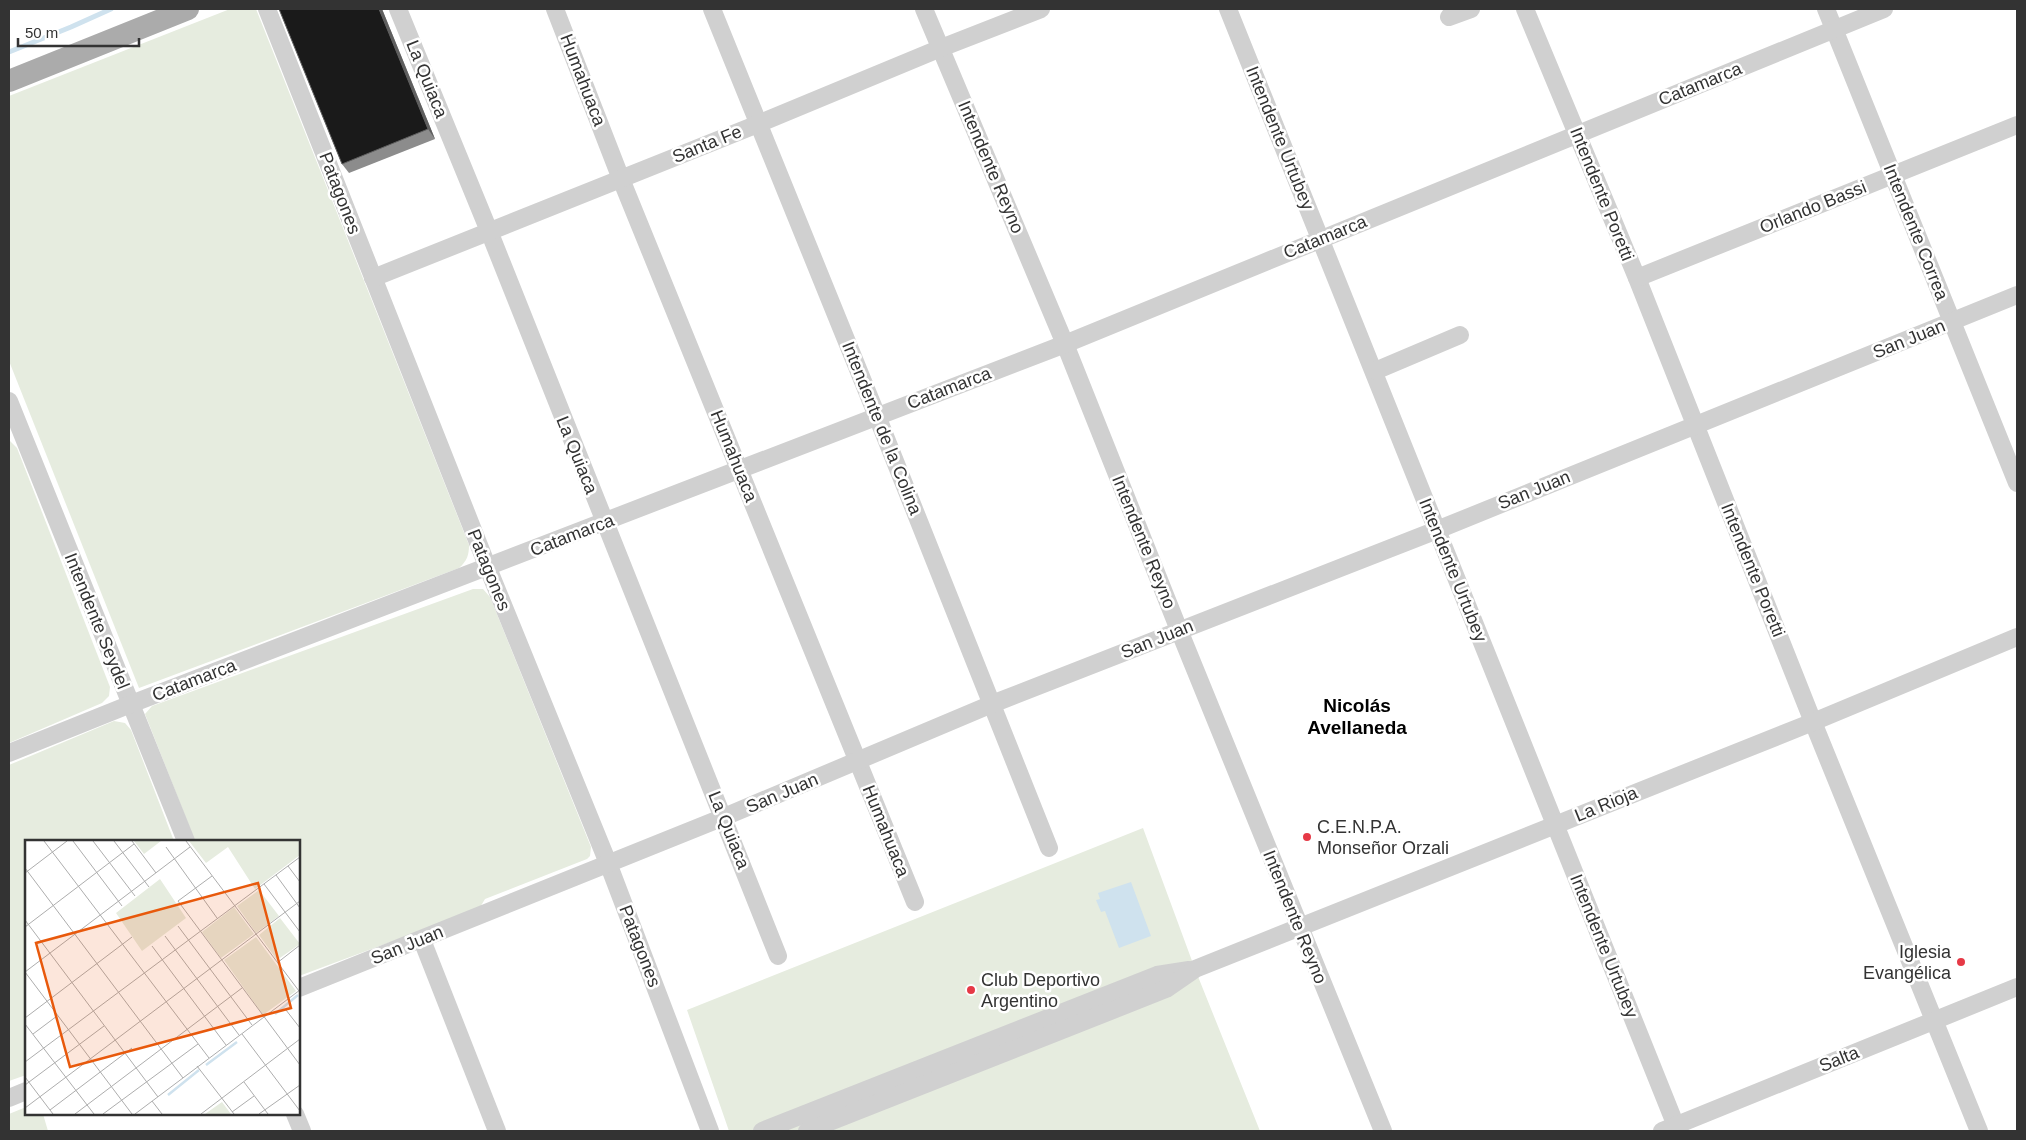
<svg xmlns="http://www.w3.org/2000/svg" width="2026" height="1140" viewBox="0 0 2026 1140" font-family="Helvetica,sans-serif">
<rect width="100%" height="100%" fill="#fff"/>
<g fill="#e6ecdf">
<path d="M230,9H256L469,545C469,555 467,561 459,568L139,688L9,361V96Z"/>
<path d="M9,440L17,448L110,687L109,696L102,703L9,743Z"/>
<path d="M473,589H483L490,597L591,847L590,856L587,859L485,899L479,909L299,976V841H195L145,714L152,706Z"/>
<path d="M114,721L125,723L131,730L174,841H26V1075L9,1081V765Z"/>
<path d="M1143,828L1195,969L1260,1131H729L687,1010Z"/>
<path d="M26,1107V1114H43L48,1131H9V1114Z"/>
</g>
<path fill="#cfe2ee" d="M1131,882L1151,936L1119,948L1105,911L1101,912L1096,900L1100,899L1098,893Z"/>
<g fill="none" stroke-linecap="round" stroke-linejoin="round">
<path stroke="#cfe2ee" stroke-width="5" d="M9,52L71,27L111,9"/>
<g stroke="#d0d0d0" stroke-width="18">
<path d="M267,9L488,568L608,863L710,1131"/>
<path d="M398,9L489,231L778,956"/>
<path d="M555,9L621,179L915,902"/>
<path d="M712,9L877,416L1049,848"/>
<path d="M924,9L1065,344L1179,630L1383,1131"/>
<path d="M1228,9L1678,1131"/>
<path d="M1525,9L1637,278L1813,722L1979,1131"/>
<path d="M1826,9L2017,483"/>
<path d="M1449,17L1471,9"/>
<path d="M373,278L758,124L941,48L1041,9"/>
<path d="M1637,278L2017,125"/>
<path d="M1375,371L1460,335"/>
<path d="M9,401L186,841"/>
<path d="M9,753L131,704L1065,344L1884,9"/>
<path d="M422,940L497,1131"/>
<path d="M299,988L724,817L992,704L1437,530L2017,295"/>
<path d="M9,1098L26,1091"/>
<path d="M295,1114L302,1131"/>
<path d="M762,1131L1157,975L1189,970"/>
<path d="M807,1131L1166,989L1195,969L1813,722L2017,637"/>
<path d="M1662,1131L2017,987"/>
</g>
<path stroke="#ababab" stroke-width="22" d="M9,81L188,9"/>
</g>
<path fill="#8c8c8c" d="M382,9L435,139L349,173L342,164Z"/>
<path fill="#5f5f5f" d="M379,9H382L435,139L428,129Z"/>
<path fill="#1a1a1a" stroke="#5f5f5f" d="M279,9H379L428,129L342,164Z"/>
<g fill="#e63946" stroke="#fff" stroke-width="2">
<circle cx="1307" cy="837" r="5"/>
<circle cx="1961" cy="962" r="5"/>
<circle cx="971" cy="990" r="5"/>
</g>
<g text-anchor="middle" stroke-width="5" stroke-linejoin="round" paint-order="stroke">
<g font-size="18" fill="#333" stroke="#fff">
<text transform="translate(427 79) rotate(68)" y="6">La Quiaca</text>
<text transform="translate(583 80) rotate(69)" y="6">Humahuaca</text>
<text transform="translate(1700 84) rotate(-22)" y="6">Catamarca</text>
<text transform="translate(1280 138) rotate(68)" y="6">Intendente Urtubey</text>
<text transform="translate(707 144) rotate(-22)" y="6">Santa Fe</text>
<text transform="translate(991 167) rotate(67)" y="6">Intendente Reyno</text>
<text transform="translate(340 193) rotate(69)" y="6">Patagones</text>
<text transform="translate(1602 194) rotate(68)" y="6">Intendente Poretti</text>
<text transform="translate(1813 207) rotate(-22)" y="6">Orlando Bassi</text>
<text transform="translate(1916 232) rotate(68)" y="6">Intendente Correa</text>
<text transform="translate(1325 237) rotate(-22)" y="6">Catamarca</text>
<text transform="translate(1909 339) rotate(-22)" y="6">San Juan</text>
<text transform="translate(949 388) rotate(-21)" y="6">Catamarca</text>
<text transform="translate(882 428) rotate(68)" y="6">Intendente de la Colina</text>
<text transform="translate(577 455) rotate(68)" y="6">La Quiaca</text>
<text transform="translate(734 456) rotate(68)" y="6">Humahuaca</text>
<text transform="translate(1534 490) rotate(-22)" y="6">San Juan</text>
<text transform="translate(572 535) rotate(-21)" y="6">Catamarca</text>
<text transform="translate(1144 542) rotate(68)" y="6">Intendente Reyno</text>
<text transform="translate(489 570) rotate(68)" y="6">Patagones</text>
<text transform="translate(1453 570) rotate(68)" y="6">Intendente Urtubey</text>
<text transform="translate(1753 570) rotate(68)" y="6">Intendente Poretti</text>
<text transform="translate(97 621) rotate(68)" y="6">Intendente Seydel</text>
<text transform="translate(1157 639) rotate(-22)" y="6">San Juan</text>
<text transform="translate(194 680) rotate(-21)" y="6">Catamarca</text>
<text transform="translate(782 793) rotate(-23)" y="6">San Juan</text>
<text transform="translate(1606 804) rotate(-22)" y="6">La Rioja</text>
<text transform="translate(729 830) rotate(68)" y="6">La Quiaca</text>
<text transform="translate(886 831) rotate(68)" y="6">Humahuaca</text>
<text transform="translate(1295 917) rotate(68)" y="6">Intendente Reyno</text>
<text transform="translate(407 945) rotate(-22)" y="6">San Juan</text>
<text transform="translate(640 946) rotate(69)" y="6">Patagones</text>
<text transform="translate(1604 946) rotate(68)" y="6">Intendente Urtubey</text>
<text transform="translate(1839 1059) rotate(-22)" y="6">Salta</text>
</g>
<g font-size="18" fill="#333" stroke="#fff" text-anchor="start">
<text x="1317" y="833">C.E.N.P.A.<tspan x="1317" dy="21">Monseñor Orzali</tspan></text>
<text x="1951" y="958" text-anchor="end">Iglesia<tspan x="1951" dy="21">Evangélica</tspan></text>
<text x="981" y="986">Club Deportivo<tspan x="981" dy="21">Argentino</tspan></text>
</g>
<g font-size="19" font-weight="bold" fill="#000" stroke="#fff">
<text x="1357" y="712">Nicolás<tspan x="1357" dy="22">Avellaneda</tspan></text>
</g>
</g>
<g transform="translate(25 840)">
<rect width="275" height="275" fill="#fff"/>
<path d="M109,1H136L119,14ZM164,1H275V15L230,49L203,7L181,23ZM135,39L161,78L117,111L91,73ZM234,50L254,76L231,93L212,66ZM209,67L229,94L196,118L177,92ZM255,78L275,104L252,120L234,95ZM231,97L271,151L238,175L199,120ZM197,262L206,274H180Z" fill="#e6ecdf"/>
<path fill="none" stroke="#cfe2ee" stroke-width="2.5" d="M250,174L273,155M181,225L212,202M143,255L174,230"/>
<path fill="none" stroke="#adadad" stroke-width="1" d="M19,1L184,218M48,1L97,66M68,1L110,56M89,1L124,47M107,1L131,33M161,1L274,151M141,7L192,78M263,26L275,42M0,28L158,238M0,33L42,1M251,35L275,68M187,36L153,61L275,225M239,44L275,92M0,80L133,257M153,86L227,185M0,87L109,4M140,96L214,195M127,106L201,205M252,123L275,105M0,132L165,7M0,132L107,274M261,170L275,188M0,178L107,97M0,184L69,274M8,194L32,176M217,194L275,271M0,222L275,17M172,226L209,274M0,237L28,274M219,242L243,274M0,245L79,186M127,261L137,274M0,268L275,61M25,270L107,208M207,272L229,256M50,274L217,148M78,274L173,204M110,274L275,150M176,274L275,199M234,274L275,245"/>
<path fill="#e8590c" fill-opacity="0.15" stroke="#e8590c" stroke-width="2.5" d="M233,43L266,168L45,227L11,103Z"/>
<rect width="275" height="275" fill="none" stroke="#333" stroke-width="2.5"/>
</g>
<rect width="2026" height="1140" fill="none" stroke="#333333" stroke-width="20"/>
<path d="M18 38v8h121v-8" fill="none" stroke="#333333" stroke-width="2.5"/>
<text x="25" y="38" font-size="15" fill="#333333" stroke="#ffffff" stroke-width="4" paint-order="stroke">50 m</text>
</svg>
